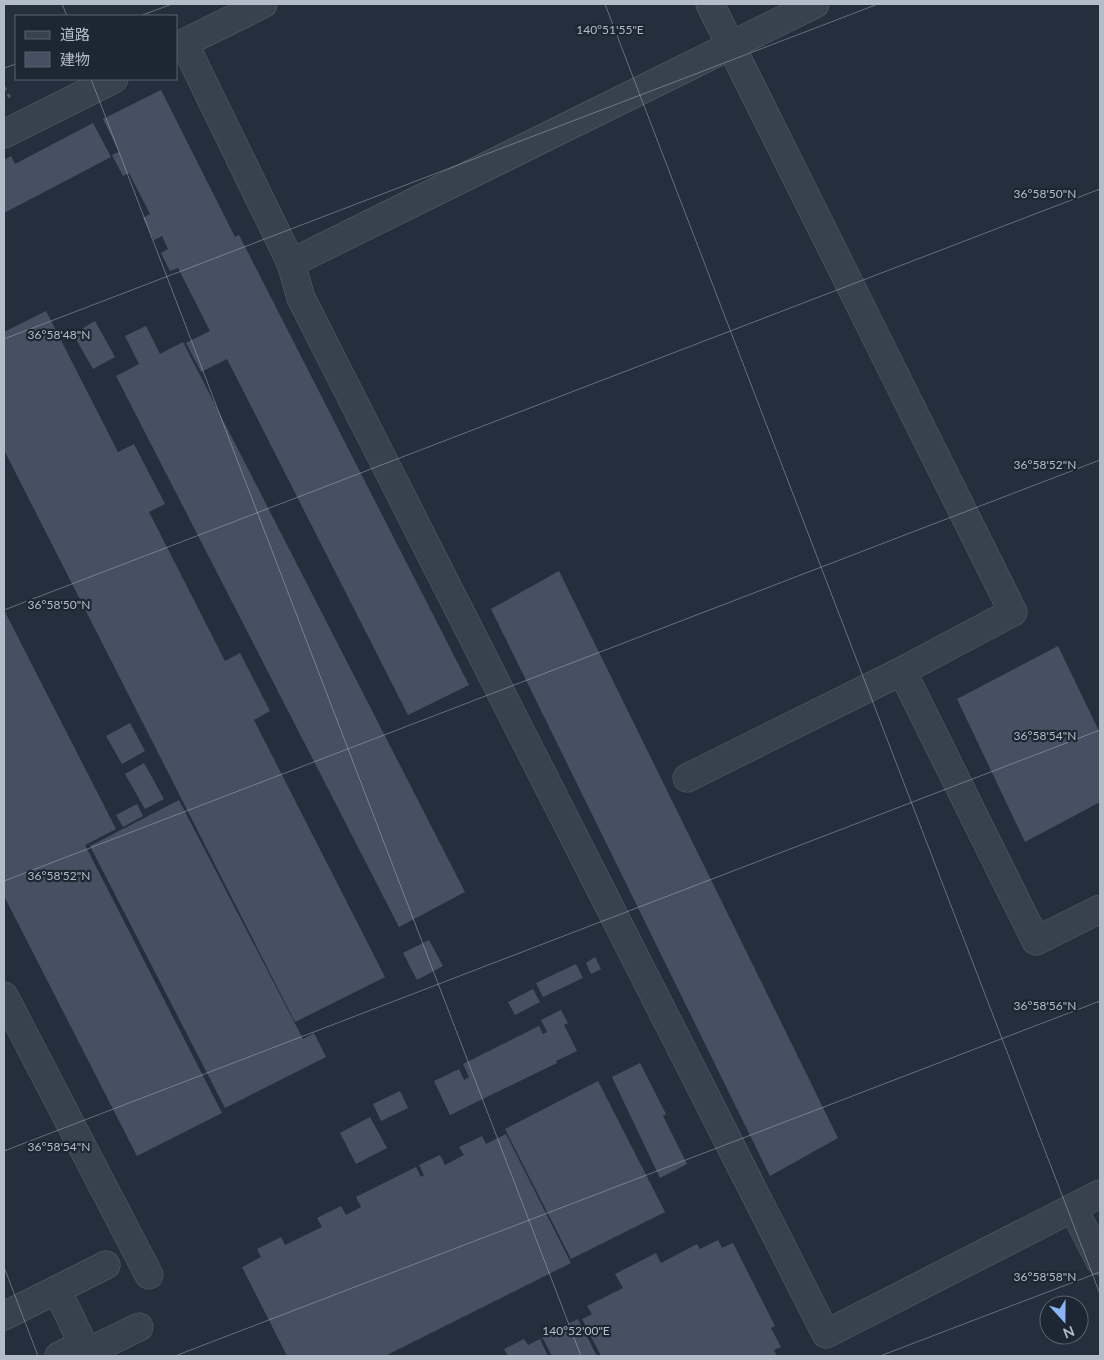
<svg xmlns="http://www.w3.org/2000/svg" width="1104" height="1360" viewBox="0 0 1104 1360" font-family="Lato,'Noto Sans JP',sans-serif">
<rect width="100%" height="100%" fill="#242f3e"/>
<g fill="#455162">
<path d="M161,90L235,237L239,235L469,685L408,715L227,359L201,372L186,343L210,331L178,268L170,271L161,253L168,249L162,236L154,240L143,218L150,214L129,173L123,176L112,155L119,152L103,119Z"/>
<path d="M93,123L111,157L4,213V160L11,156L15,164Z"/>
<path d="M46,311L118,452L134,444L165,504L149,512L225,661L240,653L270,711L254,720L385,977L295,1022L4,450V332Z"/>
<path d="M95,321L115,357L93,369L73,334Z"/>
<path d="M146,326L160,354L183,342L465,892L399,927L116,376L139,364L125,336Z"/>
<path d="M559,571L838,1138L770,1176L491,609Z"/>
<path d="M4,610L116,829L85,845L222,1113L137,1156L4,896Z"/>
<path d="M1058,646L1100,733V802L1025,842L957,699Z"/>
<path d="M130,723L145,751L122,764L106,736Z"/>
<path d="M144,763L164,799L145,809L125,774Z"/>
<path d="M179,800L303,1039L314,1033L326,1057L225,1108L90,846Z"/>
<path d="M137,804L143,816L123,827L116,815Z"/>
<path d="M429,940L443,966L417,980L403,953Z"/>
<path d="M595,957L601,969L591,974L586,963Z"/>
<path d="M576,964L583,978L543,997L536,983Z"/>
<path d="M533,989L540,1002L515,1015L508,1002Z"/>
<path d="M561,1010L568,1023L564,1025L577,1051L556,1061L557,1063L450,1115L434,1081L459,1069L464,1080L469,1077L463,1064L539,1026L543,1034L547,1032L541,1020Z"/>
<path d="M640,1063L666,1114L663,1116L687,1164L660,1178L612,1077Z"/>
<path d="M598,1081L665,1212L571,1259L505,1129Z"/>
<path d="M400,1091L408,1108L381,1121L373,1104Z"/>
<path d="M370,1117L387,1148L356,1164L340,1133Z"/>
<path d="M506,1134L571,1263L385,1356H287L242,1267L261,1257L257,1249L281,1237L285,1245L322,1227L317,1218L341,1206L346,1215L361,1207L356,1197L416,1167L421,1177L424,1175L419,1165L440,1155L445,1165L464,1155L459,1147L482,1136L486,1144Z"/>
<path d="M718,1240L722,1248L733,1243L775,1326L771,1328L781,1347L774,1350L777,1356H601L582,1319L592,1314L587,1306L623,1288L615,1274L656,1253L661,1263L697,1244L700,1249Z"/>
<path d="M578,1319L597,1356H552L542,1337Z"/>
<path d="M524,1339L528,1345L540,1339L548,1356H508L504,1349Z"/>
</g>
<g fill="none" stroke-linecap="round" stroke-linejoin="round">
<defs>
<g id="minor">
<path d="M184,43L291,263L301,298L826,1334L1100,1194"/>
<path d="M176,47L263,4"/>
<path d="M4,134L114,79"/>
<path d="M291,263L815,4"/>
<path d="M902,671L1036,941L1100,909"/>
<path d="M687,778L902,671L1013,612L710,4"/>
<path d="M4,996L149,1275"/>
<path d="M1073,1208L1100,1261"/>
<path d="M57,1290L83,1344L92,1356"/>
<path d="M4,1316L106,1265"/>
<path d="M90,1351L139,1327"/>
<path d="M59,1356L83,1344"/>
</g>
</defs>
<use href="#minor" stroke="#565f6c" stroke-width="29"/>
<path stroke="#44595c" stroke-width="3" stroke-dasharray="4 4" stroke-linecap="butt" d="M4,87L10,98"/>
<use href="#minor" stroke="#38414e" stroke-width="28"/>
</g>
<path fill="none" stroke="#b4bcc9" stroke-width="1" stroke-opacity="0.45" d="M62,4L67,16M605,4L1100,1294M140,16L172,4M4,68L16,64M91,79L581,1356M4,339L878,4M4,610L1100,189M4,881L1100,460M4,1151L1100,730M4,1267L38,1356M175,1356L1100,1001M880,1356L1100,1272"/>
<g font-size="12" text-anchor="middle" fill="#b4bcc9" stroke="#1d2633" stroke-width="4.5" stroke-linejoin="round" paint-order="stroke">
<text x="610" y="34">140°51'55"E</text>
<text x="1045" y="198">36°58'50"N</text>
<text x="59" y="339">36°58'48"N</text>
<text x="1045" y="469">36°58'52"N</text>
<text x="59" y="609">36°58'50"N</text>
<text x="1045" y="740">36°58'54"N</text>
<text x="59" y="880">36°58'52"N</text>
<text x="1045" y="1010">36°58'56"N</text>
<text x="59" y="1151">36°58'54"N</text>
<text x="1045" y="1281">36°58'58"N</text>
<text x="576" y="1335">140°52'00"E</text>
</g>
<rect width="1104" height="1360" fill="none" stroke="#b4bcc9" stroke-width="10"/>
<rect x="15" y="15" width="162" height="65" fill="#1d2633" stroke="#59626f"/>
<rect x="25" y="31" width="25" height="8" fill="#38414e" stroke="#59626f"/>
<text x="60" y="40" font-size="15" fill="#b4bcc9">道路</text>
<rect x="25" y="52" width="25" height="15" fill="#455162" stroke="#59626f"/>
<text x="60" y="65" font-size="15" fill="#b4bcc9">建物</text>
<g transform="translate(1064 1320) rotate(159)"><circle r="24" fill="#1d2633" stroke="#59626f"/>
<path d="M0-4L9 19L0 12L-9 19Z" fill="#8ab4f8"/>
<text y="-8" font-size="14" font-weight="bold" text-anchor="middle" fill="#b4bcc9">N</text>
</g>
</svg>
